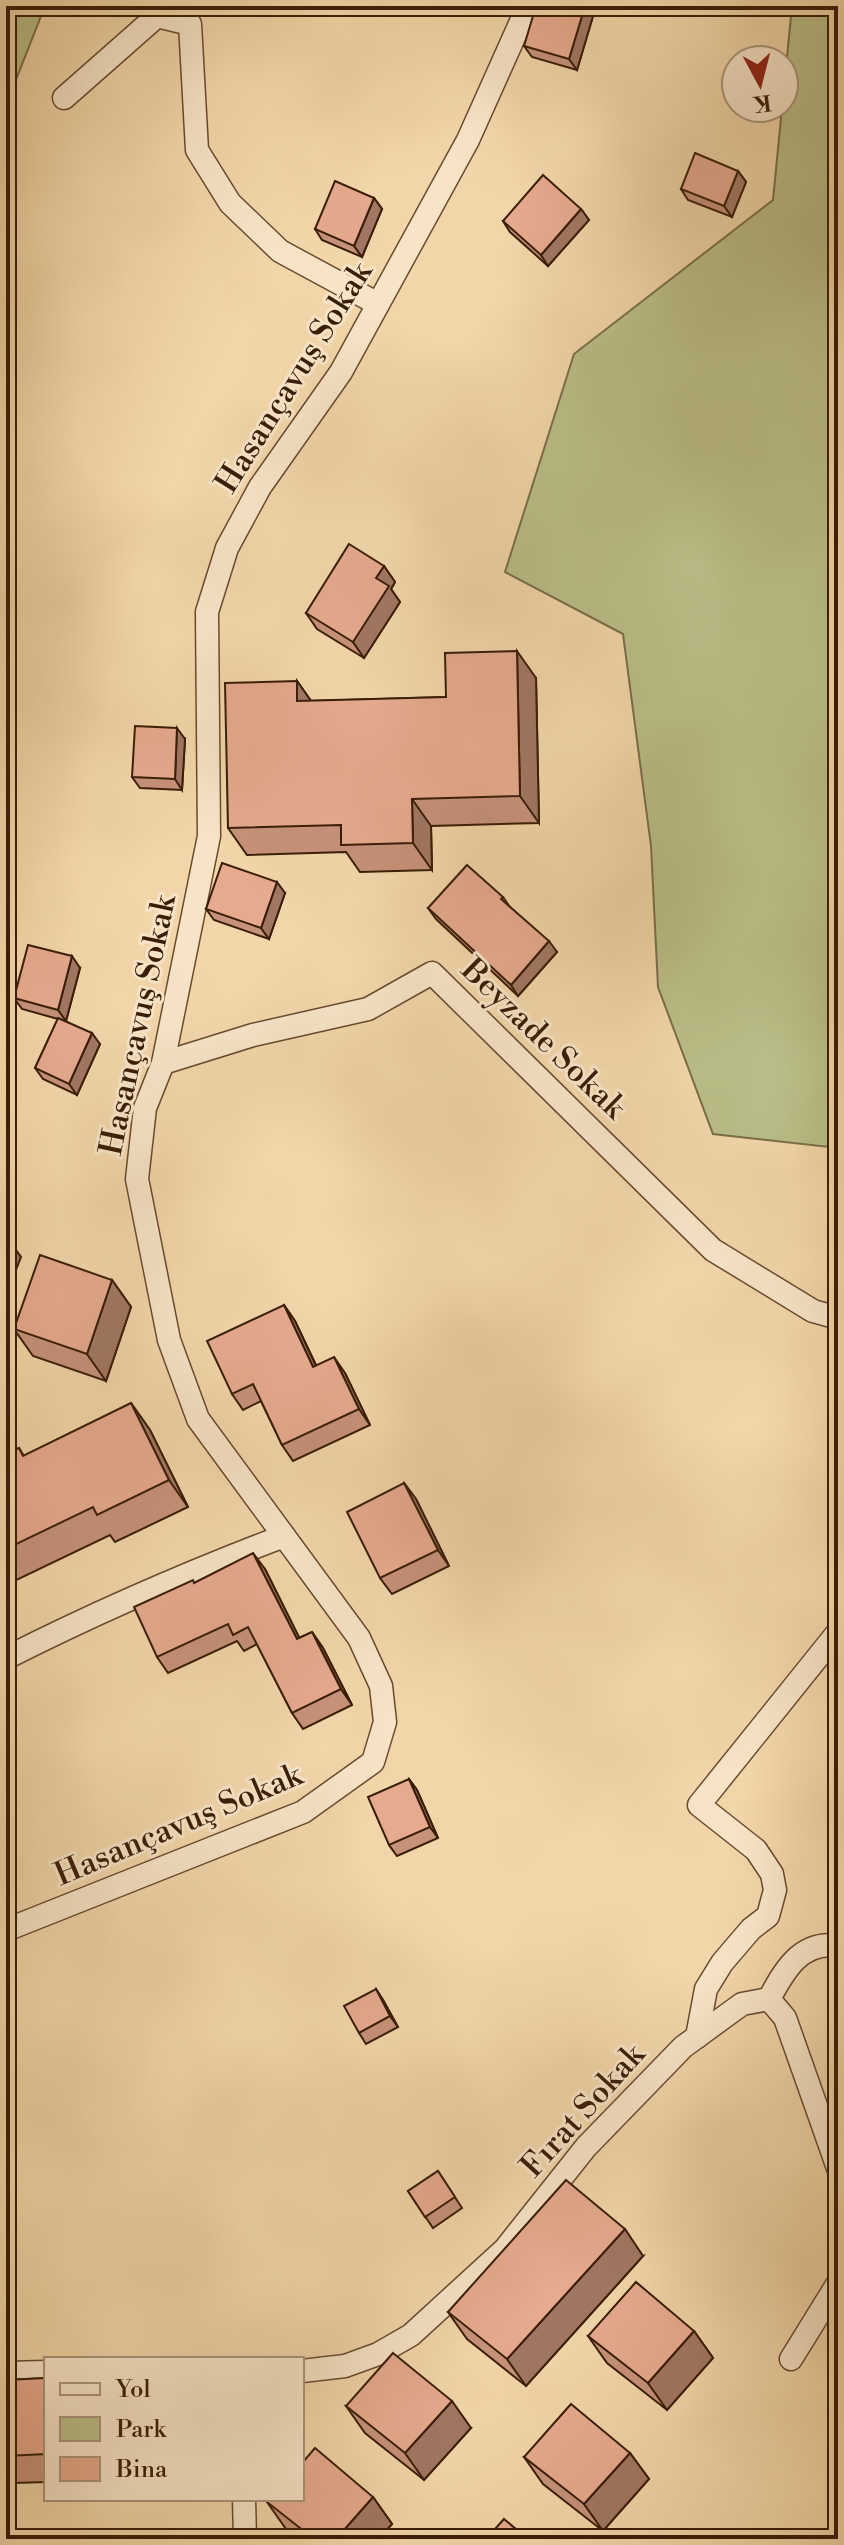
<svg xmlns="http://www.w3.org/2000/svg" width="844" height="2545" viewBox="0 0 844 2545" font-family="'Libre Bodoni',serif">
<rect width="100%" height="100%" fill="#f2d6a9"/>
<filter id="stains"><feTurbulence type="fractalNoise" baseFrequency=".0025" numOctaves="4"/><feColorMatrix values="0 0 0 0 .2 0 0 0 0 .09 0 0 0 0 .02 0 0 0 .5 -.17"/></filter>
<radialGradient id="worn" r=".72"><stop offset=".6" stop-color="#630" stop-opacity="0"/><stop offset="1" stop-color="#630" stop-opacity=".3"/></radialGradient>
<g fill="#babe88" stroke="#7a6e48" stroke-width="2">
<path d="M6,6H45L6,105Z"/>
<path d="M792,6H838V1148L713,1134L658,987L651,846L623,634L505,572L574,354L773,200Z"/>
</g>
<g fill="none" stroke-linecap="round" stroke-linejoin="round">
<defs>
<g id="street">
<path d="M64,98L157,16L190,24L197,150L230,203L280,251L378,304"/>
<path d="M163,1063L253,1035L368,1009L432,973L713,1250L813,1311L838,1318"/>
<path d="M6,1658C97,1612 189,1572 284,1536"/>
<path d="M6,1930L303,1812L373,1762L385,1722L381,1686L359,1638L198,1419L169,1340L137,1179L145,1108L163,1063L209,836L207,612L227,548L260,487L341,372L468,140L528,6"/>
<path d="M769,1999C784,1971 801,1940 838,1946"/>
<path d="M697,2037L706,1989L722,1963L751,1929L768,1916L775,1890L772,1874L756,1850L699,1805L838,1632"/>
<path d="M791,2359L838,2283"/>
<path d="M302,2371L345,2366L378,2354L411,2335L505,2249L586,2147L683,2047L742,2004L769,1999L785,2018L838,2168"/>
<path d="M6,2373L46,2372"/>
<path d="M244,2499L245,2539"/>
</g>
</defs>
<use href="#street" stroke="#684b30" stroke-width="25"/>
<use href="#street" stroke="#f7e4c7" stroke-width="22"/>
</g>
<g fill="#c6927a" stroke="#3a1d07" stroke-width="2">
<path d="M593,16L577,70L532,57L524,46Z"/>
<path d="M738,171L746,182L732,217L688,200L681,189Z"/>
<path d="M374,198L382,209L362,257L322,240L315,229Z"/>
<path d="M581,209L589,220L548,266L510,232L503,221Z"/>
<path d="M384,566L395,582L391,589L400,602L364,658L317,629L306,613Z"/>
<path d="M536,678L539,823L431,826L432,870L360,872L346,852L247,855L228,828L297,681L311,701L446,697Z"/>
<path d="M185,739L182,790L140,788L132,777Z"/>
<path d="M285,893L269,939L214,920L206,909Z"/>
<path d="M503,897L510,907L557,952L518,996L436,919L428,908Z"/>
<path d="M80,968L66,1021L100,1044L77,1095L43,1079L35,1068L58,1019L22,1009L14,998Z"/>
<path d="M112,1280L131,1307L106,1381L33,1356L14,1329Z"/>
<path d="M284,1305L295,1321L316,1365L345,1373L370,1425L293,1461L282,1445L261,1401L243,1410L232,1394Z"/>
<path d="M131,1403L150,1430L188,1507L115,1542L110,1535L6,1585V1454L19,1448L24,1456Z"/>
<path d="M404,1483L416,1499L449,1566L392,1594L380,1578Z"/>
<path d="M265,1569L299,1638L312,1632L323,1648L352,1705L303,1729L292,1713L257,1644L244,1651L237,1641L168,1673L157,1657L194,1583Z"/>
<path d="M409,1779L417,1790L438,1838L397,1856L389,1845Z"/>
<path d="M376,1989L383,2000L398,2027L366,2044L359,2033Z"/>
<path d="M438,2171L462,2208L433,2228L408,2191Z"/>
<path d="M643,2256L526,2386L467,2339L448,2312Z"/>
<path d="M694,2331L713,2358L667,2410L607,2363L588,2336Z"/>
<path d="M46,2378V2482L14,2483L6,2471V2380Z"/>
<path d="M346,2406L471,2428L424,2480L365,2433Z"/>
<path d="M630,2453L649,2479L603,2531L543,2484L524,2457Z"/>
<path d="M373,2497L392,2524L379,2539H299L286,2529L267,2502Z"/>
</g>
<g fill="#a17763" stroke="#3a1d07" stroke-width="2">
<path d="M585,6L593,16L577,70L569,59Z"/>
<path d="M738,171L746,182L732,217L724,206Z"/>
<path d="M374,198L382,209L362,257L354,246Z"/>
<path d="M581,209L589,220L548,266L541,255Z"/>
<path d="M384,566L395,582L391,589L400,602L364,658L353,642L376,578Z"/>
<path d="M517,651L536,678L539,823L520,796Z"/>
<path d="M297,681L316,708L297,701Z"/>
<path d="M177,728L185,739L182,790L175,779Z"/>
<path d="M412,799L431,826L432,870L413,843Z"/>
<path d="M277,882L285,893L269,939L261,928Z"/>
<path d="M549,941L557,952L518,996L511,985Z"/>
<path d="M72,956L80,968L66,1021L58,1010Z"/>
<path d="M92,1033L100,1044L77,1095L69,1084Z"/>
<path d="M6,1236L21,1257L6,1295Z"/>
<path d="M112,1280L131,1307L106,1381L87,1354Z"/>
<path d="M284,1305L295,1321L324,1383L313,1367Z"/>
<path d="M334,1357L345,1373L370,1425L359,1409Z"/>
<path d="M131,1403L150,1430L188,1507L169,1480Z"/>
<path d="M404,1483L416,1499L449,1566L438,1550Z"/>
<path d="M253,1553L265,1569L308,1655L297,1639Z"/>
<path d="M312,1632L323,1648L352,1705L341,1689Z"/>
<path d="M409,1779L417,1790L438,1838L430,1827Z"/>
<path d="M376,1989L383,2000L398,2027L390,2016Z"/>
<path d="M625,2229L643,2256L526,2386L507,2359Z"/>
<path d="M694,2331L713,2358L667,2410L648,2383Z"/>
<path d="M452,2401L471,2428L424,2480L405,2453Z"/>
<path d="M630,2453L649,2479L603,2531L584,2504Z"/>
<path d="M373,2497L392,2524L379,2539H336Z"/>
</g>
<g fill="#e6aa8e" stroke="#3a1d07" stroke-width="2">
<path d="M536,6H585L569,59L524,46Z"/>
<path d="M695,153L738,171L724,206L681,189Z"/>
<path d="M543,175L581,209L541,255L503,221Z"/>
<path d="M335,181L374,198L354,246L315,229Z"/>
<path d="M349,544L384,566L376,578L389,586L353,642L306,613Z"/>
<path d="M517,651L520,796L412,799L413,843L341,845V825L228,828L225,683L297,681V701L446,697L445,653Z"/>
<path d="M135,726L177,728L175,779L132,777Z"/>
<path d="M222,863L277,882L261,928L206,909Z"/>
<path d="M467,865L503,897L501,899L549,941L511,985L428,908Z"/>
<path d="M28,945L72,956L58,1010L14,998Z"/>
<path d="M58,1018L92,1033L69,1084L35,1068Z"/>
<path d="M40,1255L112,1280L87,1354L14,1329Z"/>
<path d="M284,1305L313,1367L334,1357L359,1409L282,1445L253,1384L232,1394L207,1341Z"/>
<path d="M131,1403L169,1480L97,1515L93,1507L6,1549V1454L19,1448L23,1456Z"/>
<path d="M404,1483L438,1550L380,1578L347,1512Z"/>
<path d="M253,1553L297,1639L312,1632L341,1689L292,1713L248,1627L233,1635L228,1624L157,1657L134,1607L193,1580L194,1583Z"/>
<path d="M409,1779L430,1827L389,1845L368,1797Z"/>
<path d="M376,1989L390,2016L359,2033L344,2006Z"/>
<path d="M438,2171L455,2197L425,2217L408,2191Z"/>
<path d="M566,2180L625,2229L507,2359L448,2312Z"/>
<path d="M636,2282L694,2331L648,2383L588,2336Z"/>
<path d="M393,2353L452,2401L405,2453L346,2406Z"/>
<path d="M46,2378V2454L6,2456V2380Z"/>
<path d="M571,2404L630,2453L584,2504L524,2457Z"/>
<path d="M315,2448L373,2497L336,2539H314L267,2502L270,2499H302V2463Z"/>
<path d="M504,2519L528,2539H486Z"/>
</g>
<g text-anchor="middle" stroke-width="6" stroke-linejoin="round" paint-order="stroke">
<g font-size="32" fill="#3a1d07" stroke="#f7e4c7">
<text transform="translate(293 377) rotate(-58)" y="11">Hasançavuş Sokak</text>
<text transform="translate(137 1025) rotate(-78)" y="11">Hasançavuş Sokak</text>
<text transform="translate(544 1038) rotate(44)" y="11">Beyzade Sokak</text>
<text transform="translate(178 1824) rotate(-23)" y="11">Hasançavuş Sokak</text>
<text transform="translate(582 2110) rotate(-48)" y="11">Fırat Sokak</text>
</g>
</g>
<rect width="844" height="2545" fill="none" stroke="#f2d6a9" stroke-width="32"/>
<rect x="8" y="8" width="828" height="2529" fill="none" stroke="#3a1d07" stroke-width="4"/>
<rect x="16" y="16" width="812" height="2513" fill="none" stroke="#3a1d07" stroke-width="2"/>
<rect x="44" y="2357" width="260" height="144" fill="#f7e4c7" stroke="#ab947a" stroke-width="2"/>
<rect x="60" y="2383" width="40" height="12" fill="#f7e4c7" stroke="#ab947a" stroke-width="2"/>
<text x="116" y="2397" font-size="24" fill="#3a1d07">Yol</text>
<rect x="60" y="2417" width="40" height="24" fill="#babe88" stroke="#ab947a" stroke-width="2"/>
<text x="116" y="2437" font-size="24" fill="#3a1d07">Park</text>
<rect x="60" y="2457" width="40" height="24" fill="#e6aa8e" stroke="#ab947a" stroke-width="2"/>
<text x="116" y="2477" font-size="24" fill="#3a1d07">Bina</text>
<g transform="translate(760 84) rotate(173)"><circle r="38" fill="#f7e4c7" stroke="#ab947a" stroke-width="2"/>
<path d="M0-6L14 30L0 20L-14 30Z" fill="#8f2418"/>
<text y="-12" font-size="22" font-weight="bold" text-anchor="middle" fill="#3a1d07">K</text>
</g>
<rect width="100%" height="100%" filter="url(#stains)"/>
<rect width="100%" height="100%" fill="url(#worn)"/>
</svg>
